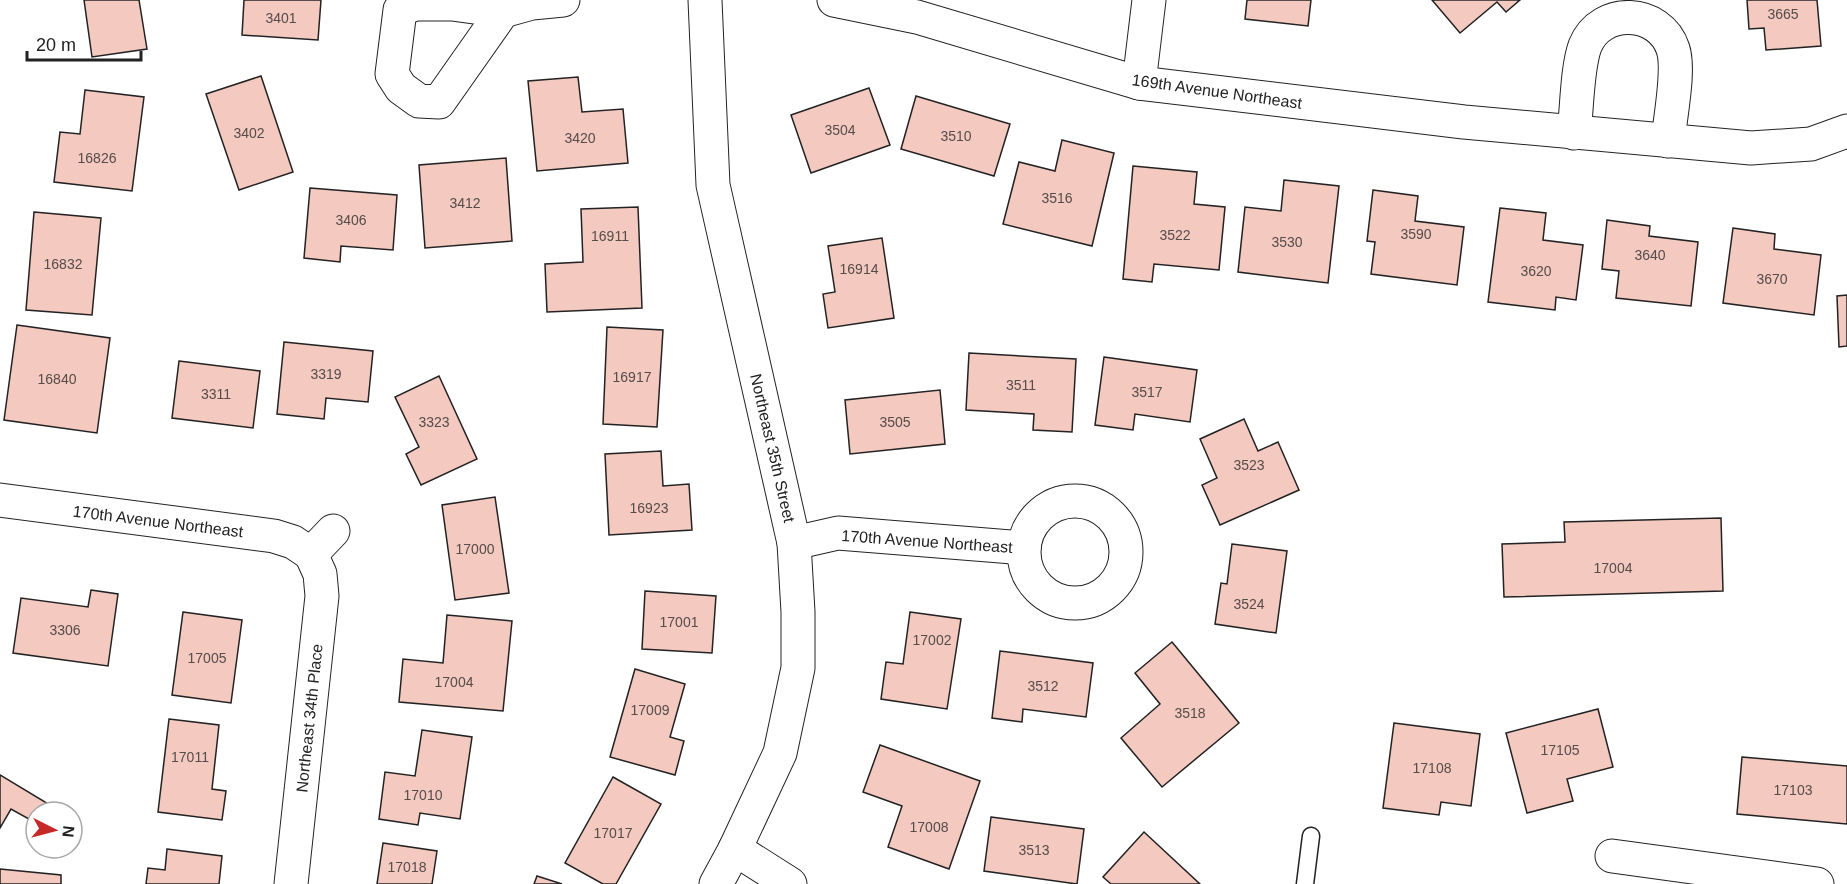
<svg xmlns="http://www.w3.org/2000/svg" width="1847" height="884" viewBox="0 0 1847 884" font-family="Helvetica,sans-serif">
<rect width="100%" height="100%" fill="#fff"/>
<g fill="#f3c9c0" stroke="#222" stroke-width="1.5">
<path d="M84,0H139L147,49L92,57Z"/>
<path d="M244,0H321L318,40L242,35Z"/>
<path d="M1247,0H1311L1308,26L1245,19Z"/>
<path d="M1432,0H1520L1506,12L1497,2L1460,33Z"/>
<path d="M1747,0H1817L1821,46L1766,50L1764,28L1749,29Z"/>
<path d="M261,76L293,172L239,190L206,94Z"/>
<path d="M578,77L582,112L623,109L628,163L537,171L528,81Z"/>
<path d="M869,88L890,145L811,173L791,115Z"/>
<path d="M85,90L144,97L132,191L54,182L60,132L80,134Z"/>
<path d="M916,96L1010,124L994,176L901,149Z"/>
<path d="M1062,140L1114,153L1092,246L1003,224L1019,162L1055,171Z"/>
<path d="M506,158L512,241L425,248L419,165Z"/>
<path d="M1133,166L1197,172L1194,204L1225,207L1219,270L1154,264L1152,282L1123,279Z"/>
<path d="M1284,180L1339,186L1328,283L1238,272L1245,207L1281,211Z"/>
<path d="M310,188L397,195L393,250L341,246L340,262L304,258Z"/>
<path d="M1373,190L1418,196L1415,221L1464,227L1457,285L1371,274L1375,242L1367,241Z"/>
<path d="M638,207L642,308L547,312L545,264L583,262L581,209Z"/>
<path d="M1500,208L1546,213L1543,240L1583,245L1576,300L1556,297L1555,310L1488,302Z"/>
<path d="M34,212L101,218L92,315L26,310Z"/>
<path d="M1607,220L1650,226L1649,236L1698,242L1691,306L1616,298L1619,271L1602,269Z"/>
<path d="M1733,228L1775,234L1774,249L1821,255L1814,315L1723,303Z"/>
<path d="M882,238L894,318L828,328L823,294L835,292L828,246Z"/>
<path d="M1847,295V346L1839,347L1837,296Z"/>
<path d="M17,325L110,338L97,433L4,420Z"/>
<path d="M607,327L663,330L657,427L603,424Z"/>
<path d="M284,342L373,351L368,402L326,398L324,419L277,414Z"/>
<path d="M969,353L1076,359L1072,432L1033,430L1034,414L966,410Z"/>
<path d="M1104,357L1197,370L1190,422L1135,414L1133,430L1095,425Z"/>
<path d="M179,361L260,371L253,428L172,418Z"/>
<path d="M439,376L477,459L421,485L406,454L419,447L395,397Z"/>
<path d="M940,390L945,444L850,454L845,400Z"/>
<path d="M1244,419L1258,451L1278,442L1299,490L1220,525L1202,485L1217,478L1200,439Z"/>
<path d="M661,451L663,486L689,484L692,530L609,535L605,454Z"/>
<path d="M495,497L509,593L455,600L442,505Z"/>
<path d="M1721,518L1723,591L1504,597L1502,544L1565,542L1564,522Z"/>
<path d="M1232,544L1287,551L1276,633L1215,624L1221,583L1227,584Z"/>
<path d="M91,590L118,594L108,666L13,653L21,598L88,607Z"/>
<path d="M645,591L716,596L712,653L642,649Z"/>
<path d="M183,612L242,620L231,703L172,695Z"/>
<path d="M910,612L961,619L947,709L881,699L886,662L903,664Z"/>
<path d="M447,615L512,621L503,711L399,702L403,659L443,663Z"/>
<path d="M1172,642L1239,723L1162,787L1121,738L1160,704L1135,673Z"/>
<path d="M1000,651L1093,663L1086,717L1023,709L1022,722L992,718Z"/>
<path d="M635,669L685,684L670,737L684,741L675,775L610,757Z"/>
<path d="M1598,709L1613,767L1567,779L1573,801L1527,813L1506,733Z"/>
<path d="M169,719L219,725L212,789L226,791L222,820L158,812Z"/>
<path d="M1394,723L1480,734L1471,806L1441,802L1439,815L1383,808Z"/>
<path d="M422,730L472,737L460,819L420,813L418,825L379,819L385,772L415,776Z"/>
<path d="M880,745L980,781L949,869L888,847L902,806L863,792Z"/>
<path d="M1742,757L1847,766V824L1737,814Z"/>
<path d="M0,775L50,805L46,812H36V823L11,809L0,828Z"/>
<path d="M613,777L661,804L616,884H603L565,863Z"/>
<path d="M991,817L1084,829L1077,884L984,871Z"/>
<path d="M1144,832L1200,884H1111L1103,877Z"/>
<path d="M383,843L437,851L432,884H377Z"/>
<path d="M167,849L222,856L219,884H146L148,868L165,870Z"/>
<path d="M0,869L61,875V884H0Z"/>
<path d="M537,876L562,884H534Z"/>
</g>
<g fill="none" stroke-linecap="round" stroke-linejoin="round">
<defs>
<path id="service" d="M1305,884L1311,836"/>
<g id="minor">
<path d="M705,0L713,185L794,543L798,612V668L780,753L735,849L716,884"/>
<path d="M834,0L917,17L1139,83L1464,122L1751,148L1811,144L1847,131"/>
<path d="M503,11L439,102L419,101L401,88L392,74L400,10L415,4H452L503,11L532,3L563,0"/>
<path d="M1139,83L1149,0"/>
<path d="M1574,133C1577,108 1577,68 1585,46C1601,6 1660,9 1673,49C1680,70 1670,117 1668,141"/>
<path d="M0,500L274,536L293,542L311,554"/>
<circle cx="1075" cy="552" r="51"/>
<path d="M794,543L838,533L1024,548"/>
<path d="M311,554L333,531"/>
<path d="M735,849L790,884"/>
<path d="M1612,856L1817,884"/>
<path d="M291,884L322,596L320,574L311,554"/>
</g>
</defs>
<use href="#service" stroke="#222" stroke-width="19"/>
<use href="#minor" stroke="#222" stroke-width="35"/>
<use href="#service" stroke="#fff" stroke-width="16"/>
<use href="#minor" stroke="#fff" stroke-width="33"/>
</g>
<g text-anchor="middle" stroke-width="4.5" stroke-linejoin="round" paint-order="stroke">
<g font-size="14" fill="#564c4a">
<text x="1783" y="19">3665</text>
<text x="281" y="23">3401</text>
<text x="840" y="135">3504</text>
<text x="249" y="138">3402</text>
<text x="956" y="141">3510</text>
<text x="580" y="143">3420</text>
<text x="97" y="163">16826</text>
<text x="1057" y="203">3516</text>
<text x="465" y="208">3412</text>
<text x="351" y="225">3406</text>
<text x="1416" y="239">3590</text>
<text x="1175" y="240">3522</text>
<text x="610" y="241">16911</text>
<text x="1287" y="247">3530</text>
<text x="1650" y="260">3640</text>
<text x="63" y="269">16832</text>
<text x="859" y="274">16914</text>
<text x="1536" y="276">3620</text>
<text x="1772" y="284">3670</text>
<text x="326" y="379">3319</text>
<text x="632" y="382">16917</text>
<text x="57" y="384">16840</text>
<text x="1021" y="390">3511</text>
<text x="1147" y="397">3517</text>
<text x="216" y="399">3311</text>
<text x="434" y="427">3323</text>
<text x="895" y="427">3505</text>
<text x="1249" y="470">3523</text>
<text x="649" y="513">16923</text>
<text x="475" y="554">17000</text>
<text x="1613" y="573">17004</text>
<text x="1249" y="609">3524</text>
<text x="679" y="627">17001</text>
<text x="65" y="635">3306</text>
<text x="932" y="645">17002</text>
<text x="207" y="663">17005</text>
<text x="454" y="687">17004</text>
<text x="1043" y="691">3512</text>
<text x="650" y="715">17009</text>
<text x="1190" y="718">3518</text>
<text x="1560" y="755">17105</text>
<text x="190" y="762">17011</text>
<text x="1432" y="773">17108</text>
<text x="1793" y="795">17103</text>
<text x="423" y="800">17010</text>
<text x="929" y="832">17008</text>
<text x="613" y="838">17017</text>
<text x="1034" y="855">3513</text>
<text x="407" y="872">17018</text>
</g>
<g font-size="16" fill="#222" stroke="#fff">
<text transform="translate(1217 91) rotate(8)" y="6">169th Avenue Northeast</text>
<text transform="translate(773 448) rotate(77)" y="6">Northeast 35th Street</text>
<text transform="translate(158 521) rotate(7)" y="6">170th Avenue Northeast</text>
<text transform="translate(927 541) rotate(4)" y="6">170th Avenue Northeast</text>
<text transform="translate(309 718) rotate(-84)" y="6">Northeast 34th Place</text>
</g>
</g>
<g transform="translate(54 830) rotate(96)"><circle r="28" fill="#ffffff" stroke="#a7a7a7" stroke-width="1.5"/>
<path d="M0-4.5L10 22L0 15L-10 22Z" fill="#c62828"/>
<text y="-9" font-size="16" font-weight="bold" text-anchor="middle" fill="#222222">N</text>
</g>
<path d="M27 51v9h114v-9" fill="none" stroke="#222222" stroke-width="3"/>
<text x="36" y="51" font-size="18" fill="#222222" stroke="#ffffff" stroke-width="4.5" paint-order="stroke">20 m</text>
</svg>
